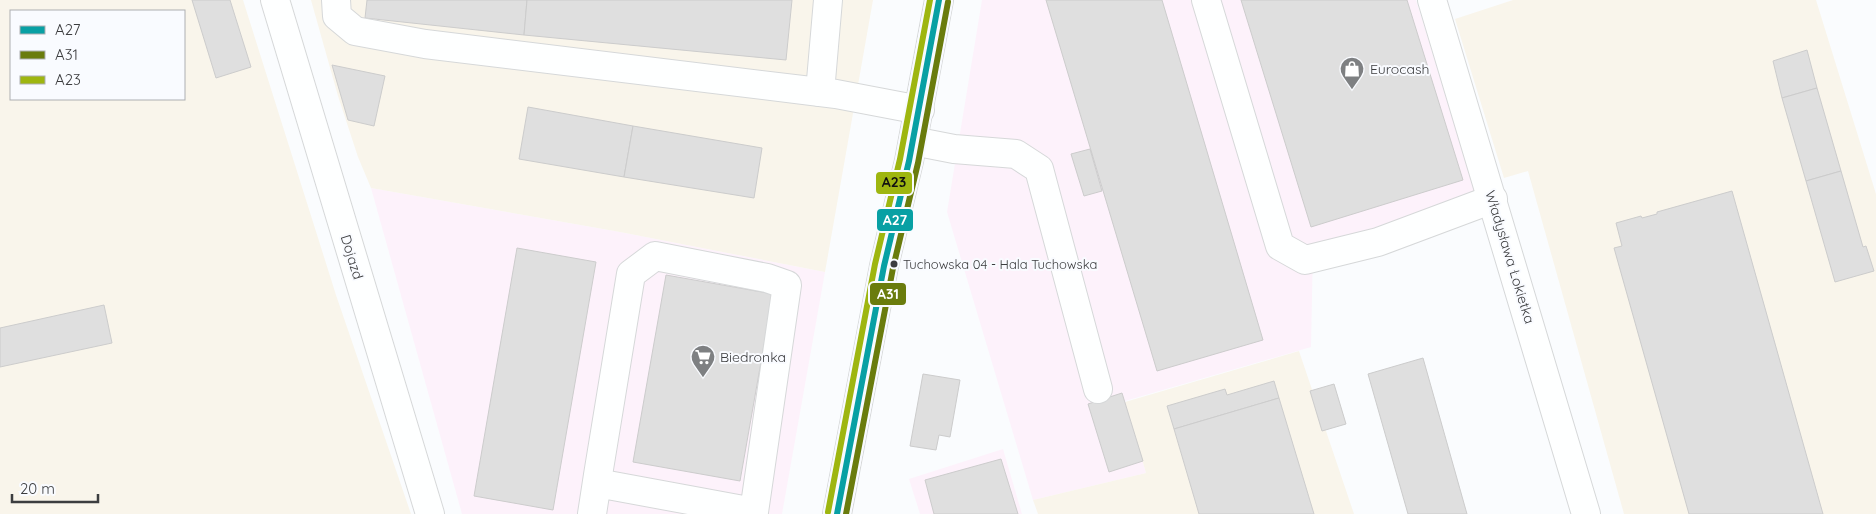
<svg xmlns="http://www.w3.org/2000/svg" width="1876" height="514" viewBox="0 0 1876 514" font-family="Quicksand,sans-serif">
<rect width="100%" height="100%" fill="#fafcfe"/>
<g fill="#fdf2fb">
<path d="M982,0H1416L1477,197L1313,246L1311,347L1125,401L1146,473L1033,500L947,212Z"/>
<path d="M371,188L620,232L825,272L782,514H462Z"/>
<path d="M1003,449L1022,514H920L909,479Z"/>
</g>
<g fill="#f9f5eb" fill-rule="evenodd">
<path d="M0,0H243L336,295L411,514H0ZM11,11H184V99H11Z"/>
<path d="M311,0H873L825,272L620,232L371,188L358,157L338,96Z"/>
<path d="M1513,0H1816L1876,194V514H1624L1528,171L1504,178L1455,19Z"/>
<path d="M1299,351L1354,514H1038L1033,500L1146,473L1125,402Z"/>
</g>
<g fill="#dfdfdf" stroke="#ccc">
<path d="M192,0H230L251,67L216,78Z"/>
<path d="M367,0H527L524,35L365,18Z"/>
<path d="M527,0H792L786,60L524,35Z"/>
<path d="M1046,0H1162L1263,340L1157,371Z"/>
<path d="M1241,0H1407L1463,180L1311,227Z"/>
<path d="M1807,50L1817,88L1782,98L1773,61Z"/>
<path d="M332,65L385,76L374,126L348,120Z"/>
<path d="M1817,88L1841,171L1806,181L1782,98Z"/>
<path d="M528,107L633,126L624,177L519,159Z"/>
<path d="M633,126L762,148L754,198L624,177Z"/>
<path d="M1090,149L1102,191L1084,196L1071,154Z"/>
<path d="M1841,171L1863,247L1866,246L1874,271L1835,282L1806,181Z"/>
<path d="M1732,191L1823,514H1689L1614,248L1622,246L1616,223L1641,216L1642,218L1657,214V212Z"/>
<path d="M517,248L596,262L553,510L474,496Z"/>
<path d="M666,275L773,294L740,481L633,462Z"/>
<path d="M104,305L112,343L0,367V328Z"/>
<path d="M1423,358L1467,514H1408L1368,374Z"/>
<path d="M923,374L960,380L950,437L939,435L936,450L910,446Z"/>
<path d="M1274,381L1279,398L1174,429L1167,406L1225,389L1227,395Z"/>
<path d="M1334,384L1346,424L1322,431L1310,391Z"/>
<path d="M1122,393L1143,461L1109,472L1088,404Z"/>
<path d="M1279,398L1314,514H1199L1174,429Z"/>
<path d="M1001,459L1018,514H934L925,480Z"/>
</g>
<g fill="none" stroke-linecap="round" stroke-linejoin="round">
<defs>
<g id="minor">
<path d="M275,0L430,514"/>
<path d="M336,0L337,16L355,31L425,44L836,94L920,110"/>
<path d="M1206,0L1280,246L1305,260L1378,242L1493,199"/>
<path d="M1432,0L1586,514"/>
<path d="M820,92L828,0"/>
<path d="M913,141L954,149L1016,154L1039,169L1098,389"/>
<path d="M592,514L598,475L631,274L655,256L767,278L787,285L754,512L597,483"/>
<path d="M837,514L884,266L909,161L939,0"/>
</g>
</defs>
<use href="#minor" stroke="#d6d8d9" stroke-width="30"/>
<use href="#minor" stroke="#feffff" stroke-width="28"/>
<defs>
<path id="bus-1" d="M837,514L884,266L909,161L939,0"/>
<path id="bus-2" d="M846,514L893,268L918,163L948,2"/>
<path id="bus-3" d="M828,512L875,264L900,159L930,0"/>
</defs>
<use href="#bus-1" stroke="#f9fbff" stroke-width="10"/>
<use href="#bus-2" stroke="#f9fbff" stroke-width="10"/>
<use href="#bus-3" stroke="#f9fbff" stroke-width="10"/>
<use href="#bus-1" stroke="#08a0a4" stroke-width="6"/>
<use href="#bus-2" stroke="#6a7c0d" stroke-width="6"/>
<use href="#bus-3" stroke="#9eb610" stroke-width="6"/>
</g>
<defs>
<symbol id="shop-pin" viewBox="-11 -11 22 30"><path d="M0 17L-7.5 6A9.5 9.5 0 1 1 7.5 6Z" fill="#7e8082" stroke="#f9fbff"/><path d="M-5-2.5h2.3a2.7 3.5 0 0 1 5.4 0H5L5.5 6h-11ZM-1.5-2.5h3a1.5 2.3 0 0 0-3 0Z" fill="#fff"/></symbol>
<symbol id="supermarket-pin" viewBox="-11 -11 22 30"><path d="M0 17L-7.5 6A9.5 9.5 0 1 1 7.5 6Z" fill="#7e8082" stroke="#f9fbff"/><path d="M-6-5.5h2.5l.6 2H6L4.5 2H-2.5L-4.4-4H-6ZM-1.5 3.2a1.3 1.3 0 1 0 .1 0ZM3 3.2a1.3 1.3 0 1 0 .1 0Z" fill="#fff"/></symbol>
</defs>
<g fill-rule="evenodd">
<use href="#shop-pin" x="1338" y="55" width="28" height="38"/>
<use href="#supermarket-pin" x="689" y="343" width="28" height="38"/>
</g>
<circle fill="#3c3d3f" stroke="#f9fbff" stroke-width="2" cx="894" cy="264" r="4.5"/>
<g text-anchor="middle" stroke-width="4" stroke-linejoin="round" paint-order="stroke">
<g font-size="13" fill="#3c3d3f" stroke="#f9fbff" text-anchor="start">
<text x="903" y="269">Tuchowska 04 - Hala Tuchowska</text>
</g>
<g font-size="14" fill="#3c3d3f" stroke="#f9fbff" text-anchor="start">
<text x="1370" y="74">Eurocash</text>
<text x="720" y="362">Biedronka</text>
</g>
<g font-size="14" fill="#3c3d3f" stroke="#f9fbff">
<text transform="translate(352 257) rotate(73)" y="5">Dojazd</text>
<text transform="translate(1510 257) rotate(73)" y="5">Władysława Łokietka</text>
</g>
</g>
<g stroke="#f9fbff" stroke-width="2">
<rect x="875" y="171" width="38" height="24" rx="5" fill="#9eb610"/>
<rect x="876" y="208" width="38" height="24" rx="5" fill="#08a0a4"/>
<rect x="869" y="282" width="38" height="24" rx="5" fill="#6a7c0d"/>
</g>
<g font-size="14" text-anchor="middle" font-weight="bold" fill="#fff">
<text x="895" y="225">A27</text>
<text x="888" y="299">A31</text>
</g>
<g font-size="14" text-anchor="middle" font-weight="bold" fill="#111">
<text x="894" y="187">A23</text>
</g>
<rect x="10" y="10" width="175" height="90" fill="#f9fbff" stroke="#adafb2"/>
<rect x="20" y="26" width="25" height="8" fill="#08a0a4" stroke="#adafb2"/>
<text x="55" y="35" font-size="15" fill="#3c3d3f">A27</text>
<rect x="20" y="51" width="25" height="8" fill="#6a7c0d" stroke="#adafb2"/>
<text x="55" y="60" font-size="15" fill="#3c3d3f">A31</text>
<rect x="20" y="76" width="25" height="8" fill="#9eb610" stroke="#adafb2"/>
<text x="55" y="85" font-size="15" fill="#3c3d3f">A23</text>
<path d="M12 494v8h86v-8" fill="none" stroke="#3c3d3f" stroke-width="2.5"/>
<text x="20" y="494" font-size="15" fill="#3c3d3f" stroke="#f9fbff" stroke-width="4" paint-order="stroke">20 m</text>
</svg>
